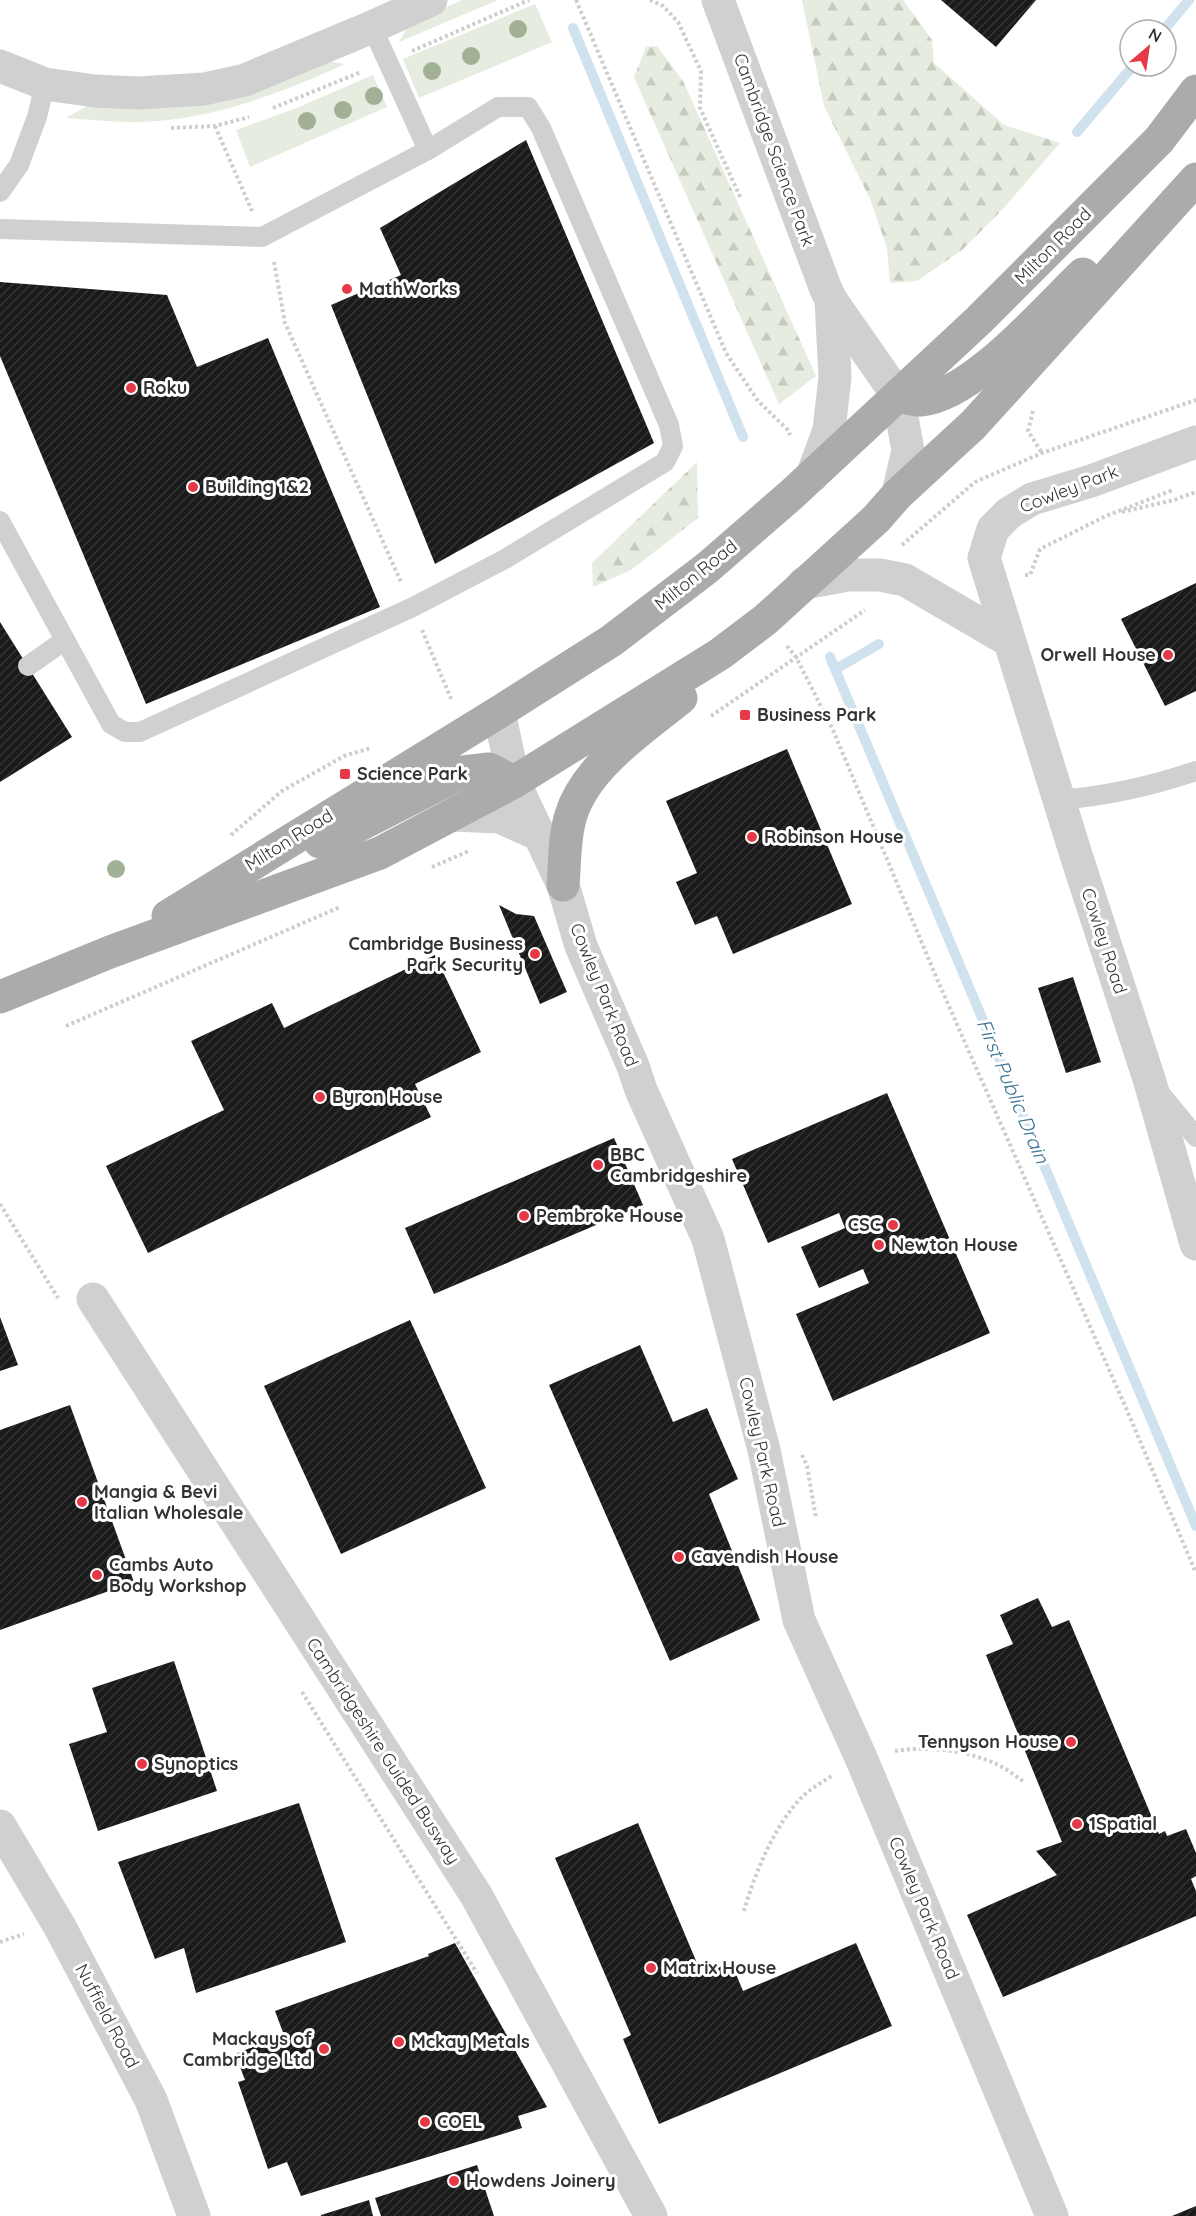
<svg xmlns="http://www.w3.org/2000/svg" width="1196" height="2216" viewBox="0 0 1196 2216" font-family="Quicksand,sans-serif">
<defs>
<pattern id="forest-firs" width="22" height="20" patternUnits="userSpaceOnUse" patternTransform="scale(1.5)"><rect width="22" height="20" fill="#e6ecdf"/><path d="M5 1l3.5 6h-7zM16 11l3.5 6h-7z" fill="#c6cbc0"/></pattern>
<pattern id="building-hatch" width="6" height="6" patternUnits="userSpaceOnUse" patternTransform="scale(1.5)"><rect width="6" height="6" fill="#1a1a1a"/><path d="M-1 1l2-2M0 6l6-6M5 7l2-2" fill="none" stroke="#333"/></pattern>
</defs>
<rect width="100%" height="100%" fill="#fff"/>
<g fill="#e6ecdf">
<path d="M462,0H498L399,42L410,23Z"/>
<path d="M535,4L552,42L419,98L403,59Z"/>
<path d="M322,60L345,64C284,92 224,115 158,121C127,124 96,120 66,118L87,106Z"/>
<path d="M373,75L387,107L250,167L236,130L294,109Z"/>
</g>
<g fill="url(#forest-firs)">
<path d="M802,0H903L932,40L934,63L1004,125L1060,143L1002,210L962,250L917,281L890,283L887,248L870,199L824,106Z"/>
<path d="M657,46L683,81L816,376L779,404L634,77L646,47Z"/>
<path d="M697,462L698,518L631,570L593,587L592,563Z"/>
</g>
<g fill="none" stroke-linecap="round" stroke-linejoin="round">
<g stroke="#cfe2ee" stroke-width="10">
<path d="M573,28L743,437"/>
<path d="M1164,30L1189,0"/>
<path d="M1077,132L1133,66"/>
<path d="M830,657L1196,1526"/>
<path d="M836,669L879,644"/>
</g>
</g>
<g fill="url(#building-hatch)">
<path d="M941,0H1036L996,47Z"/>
<path d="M526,140L654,443L435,564L331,305L401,275L380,228Z"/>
<path d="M0,282L167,295L197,367L268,338L380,607L146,704L0,356Z"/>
<path d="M1196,583V691L1165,706L1121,619Z"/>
<path d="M0,622L72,737L0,782Z"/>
<path d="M787,749L852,904L733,954L717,916L695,925L676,882L697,873L666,801Z"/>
<path d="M499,905L516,914L534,916L567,992L540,1004Z"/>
<path d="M435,955L481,1052L415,1084L431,1117L148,1253L106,1166L224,1110L191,1041L272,1003L284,1028Z"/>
<path d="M1073,977L1101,1062L1066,1073L1038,988Z"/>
<path d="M887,1093L990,1333L833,1401L796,1314L869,1283L863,1269L819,1288L801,1247L845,1228L839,1213L768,1243L732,1159Z"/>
<path d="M614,1138L643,1205L434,1294L405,1228Z"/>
<path d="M0,1317L18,1365L0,1371Z"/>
<path d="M410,1320L486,1488L341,1554L264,1386Z"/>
<path d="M640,1345L673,1422L707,1408L738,1479L709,1494L760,1620L670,1661L549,1385Z"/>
<path d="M70,1405L134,1582L0,1630V1430Z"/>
<path d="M1038,1598L1052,1627L1069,1620L1159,1834L1165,1831L1167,1836L1186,1829L1196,1853V1876L1191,1879L1196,1891V1916L1003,1997L967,1915L1057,1875L1036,1851L1062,1842L986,1655L1013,1644L1000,1615Z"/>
<path d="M174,1661L217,1791L98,1831L69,1744L107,1732L92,1688Z"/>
<path d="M299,1803L346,1942L196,1993L184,1948L155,1959L118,1862Z"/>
<path d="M638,1823L702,1975L731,1962L743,1991L856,1943L892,2026L659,2124L623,2039L631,2035L555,1858Z"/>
<path d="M455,1943L547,2107L518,2116L522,2128L301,2196L287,2162L268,2169L238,2082L245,2080L235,2054L284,2035L275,2011L429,1956L428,1954Z"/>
<path d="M477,2165L494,2216H381L375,2198Z"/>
<path d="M369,2200L373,2216H321V2215Z"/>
<path d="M1196,2206V2216H1172Z"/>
</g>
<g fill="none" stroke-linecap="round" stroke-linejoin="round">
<g stroke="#cdcdcd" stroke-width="4" stroke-dasharray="3 3" stroke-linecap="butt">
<path d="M576,0L726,353L758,401L788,430L790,435"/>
<path d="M650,0L663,6L678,22L701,71L700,108L741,199"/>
<path d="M412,51L529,0"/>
<path d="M273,108L361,72"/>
<path d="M215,126L252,211"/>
<path d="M171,128L215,126L249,117"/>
<path d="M274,262L285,323L401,582"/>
<path d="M1033,411L1028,431L1042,453"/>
<path d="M1122,512L1174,500L1196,492"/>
<path d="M902,545L975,482L1042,453L1196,400"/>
<path d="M1025,575H1030L1040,549L1106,516L1173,490"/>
<path d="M422,630L452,701"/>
<path d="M787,646L796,657L833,730L937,979L1126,1408L1196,1573"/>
<path d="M711,716L865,610"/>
<path d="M231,835L282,791L344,756L371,748"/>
<path d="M432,867L469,851"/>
<path d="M66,1026L340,907"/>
<path d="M0,1204L58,1298"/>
<path d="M802,1455L807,1466L816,1518"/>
<path d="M302,1692L477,1973"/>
<path d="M895,1751C926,1746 965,1750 994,1763C1004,1767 1014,1775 1023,1781"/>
<path d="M744,1911C754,1875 775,1824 802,1797C811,1788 823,1782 833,1775"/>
<path d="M0,1942L24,1934"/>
</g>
<g stroke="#d0d0d0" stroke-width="20">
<path d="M372,27L428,150"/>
<path d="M0,192L19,165L37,117L45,84"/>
<path d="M0,229L262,237L428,150L498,107H528L541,128L669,425L673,446L665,462L505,559L413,607L140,732H125L111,724L0,521"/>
<path d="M28,666L65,640"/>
<path d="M1060,800C1106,796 1152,786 1196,771"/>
<path d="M1160,1093L1196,1137"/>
</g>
<g stroke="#d0d0d0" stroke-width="33">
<path d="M718,0L825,287L831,300L898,396L908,450L898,494"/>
<path d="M0,66L45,84L95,91L138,93L204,89L245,80L372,27L431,0"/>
<path d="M1196,442L1091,481L1032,499L1009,513L993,529L984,558L1077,858L1150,1082L1196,1244"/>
<path d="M812,476L829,430L835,377L831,300"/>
<path d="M804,583L848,575H880L905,580L1008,640"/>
<path d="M499,712L514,782L563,885L581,946L633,1066L641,1090L708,1239L764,1450L799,1620L862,1760L1052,2216"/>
<path d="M453,815L499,817L540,835"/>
<path d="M93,1299L476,1895L651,2216"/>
<path d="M0,1826L60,1927L151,2100L194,2216"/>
</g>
<g stroke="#ababab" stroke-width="33">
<path d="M898,396C905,397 914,401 921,400C973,395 1045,310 1083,274"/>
<path d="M320,842L330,840L463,772L489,769L514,782"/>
<path d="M563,885C565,862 564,837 571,815C586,766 643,729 681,698"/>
<path d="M168,916L499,712L611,641L707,568L791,495L979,320L1159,140L1196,91"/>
<path d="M0,997L110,952L380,853L514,782L720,654L765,620L876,519L898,494L973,425L1196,179"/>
</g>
</g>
<g fill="#a2b095">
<circle cx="518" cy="29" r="9"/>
<circle cx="471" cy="56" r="9"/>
<circle cx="432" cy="71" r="9"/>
<circle cx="374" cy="96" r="9"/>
<circle cx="343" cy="110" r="9"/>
<circle cx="307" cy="121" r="9"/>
<circle cx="116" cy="869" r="9"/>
</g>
<g fill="#e63946" stroke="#fff" stroke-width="2">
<circle cx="347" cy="289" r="6"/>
<circle cx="131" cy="388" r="6"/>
<circle cx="193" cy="487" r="6"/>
<circle cx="1168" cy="655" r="6"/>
<rect x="739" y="709" width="12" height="12" rx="3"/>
<rect x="339" y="768" width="12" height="12" rx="3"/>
<circle cx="752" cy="837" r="6"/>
<circle cx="535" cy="954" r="6"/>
<circle cx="320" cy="1097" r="6"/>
<circle cx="598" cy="1165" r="6"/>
<circle cx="524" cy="1216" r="6"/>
<circle cx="893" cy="1225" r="6"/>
<circle cx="879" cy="1245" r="6"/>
<circle cx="82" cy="1502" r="6"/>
<circle cx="679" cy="1557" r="6"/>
<circle cx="97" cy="1575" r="6"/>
<circle cx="1071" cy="1742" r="6"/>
<circle cx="142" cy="1764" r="6"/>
<circle cx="1077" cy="1824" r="6"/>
<circle cx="651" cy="1968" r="6"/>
<circle cx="399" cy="2042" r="6"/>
<circle cx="324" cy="2049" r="6"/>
<circle cx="425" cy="2122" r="6"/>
<circle cx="454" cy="2181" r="6"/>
</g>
<g text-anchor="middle" stroke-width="6" stroke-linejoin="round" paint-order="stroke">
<g font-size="18" fill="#333" stroke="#fff">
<text transform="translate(774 150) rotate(70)" y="6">Cambridge Science Park</text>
<text transform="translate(1053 246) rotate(-45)" y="6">Milton Road</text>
<text transform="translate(1069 489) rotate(-21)" y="6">Cowley Park</text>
<text transform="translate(696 575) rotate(-39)" y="6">Milton Road</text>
<text transform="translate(289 840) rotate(-32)" y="6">Milton Road</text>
<text transform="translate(1104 941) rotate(72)" y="6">Cowley Road</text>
<text transform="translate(604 995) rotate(68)" y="6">Cowley Park Road</text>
<text transform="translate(762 1452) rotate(77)" y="6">Cowley Park Road</text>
<text transform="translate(383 1751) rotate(57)" y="6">Cambridgeshire Guided Busway</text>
<text transform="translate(924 1908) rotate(67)" y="6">Cowley Park Road</text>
<text transform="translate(107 2016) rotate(62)" y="6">Nuffield Road</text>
</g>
<g font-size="18" font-weight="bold" fill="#333" stroke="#fff" text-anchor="start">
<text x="359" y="295">MathWorks</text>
<text x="143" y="394">Roku</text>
<text x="205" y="493">Building 1&amp;2</text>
<text x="1156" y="661" text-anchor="end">Orwell House</text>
<text x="757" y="721">Business Park</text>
<text x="357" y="780">Science Park</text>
<text x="764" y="843">Robinson House</text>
<text x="523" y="950" text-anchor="end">Cambridge Business<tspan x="523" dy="21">Park Security</tspan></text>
<text x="332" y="1103">Byron House</text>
<text x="610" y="1161">BBC<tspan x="610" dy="21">Cambridgeshire</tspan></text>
<text x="536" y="1222">Pembroke House</text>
<text x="881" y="1231" text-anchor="end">CSC</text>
<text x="891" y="1251">Newton House</text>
<text x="94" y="1498">Mangia &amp; Bevi<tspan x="94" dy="21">Italian Wholesale</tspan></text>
<text x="691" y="1563">Cavendish House</text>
<text x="109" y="1571">Cambs Auto<tspan x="109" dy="21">Body Workshop</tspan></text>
<text x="1059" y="1748" text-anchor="end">Tennyson House</text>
<text x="154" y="1770">Synoptics</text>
<text x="1089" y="1830">1Spatial</text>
<text x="663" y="1974">Matrix House</text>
<text x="312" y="2045" text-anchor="end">Mackays of<tspan x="312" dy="21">Cambridge Ltd</tspan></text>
<text x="411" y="2048">Mckay Metals</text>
<text x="437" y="2128">COEL</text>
<text x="466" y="2187">Howdens Joinery</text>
</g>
<g font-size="20" font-style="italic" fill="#3f7597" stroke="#fff">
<text transform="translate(1013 1091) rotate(67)" y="7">First Public Drain</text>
</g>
</g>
<g transform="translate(1148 48) rotate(29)"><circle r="28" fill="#ffffff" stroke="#adadad" stroke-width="1.5"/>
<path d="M0-4.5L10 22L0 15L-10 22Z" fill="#e63946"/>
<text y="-9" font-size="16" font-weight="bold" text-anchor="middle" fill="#333333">N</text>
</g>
</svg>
